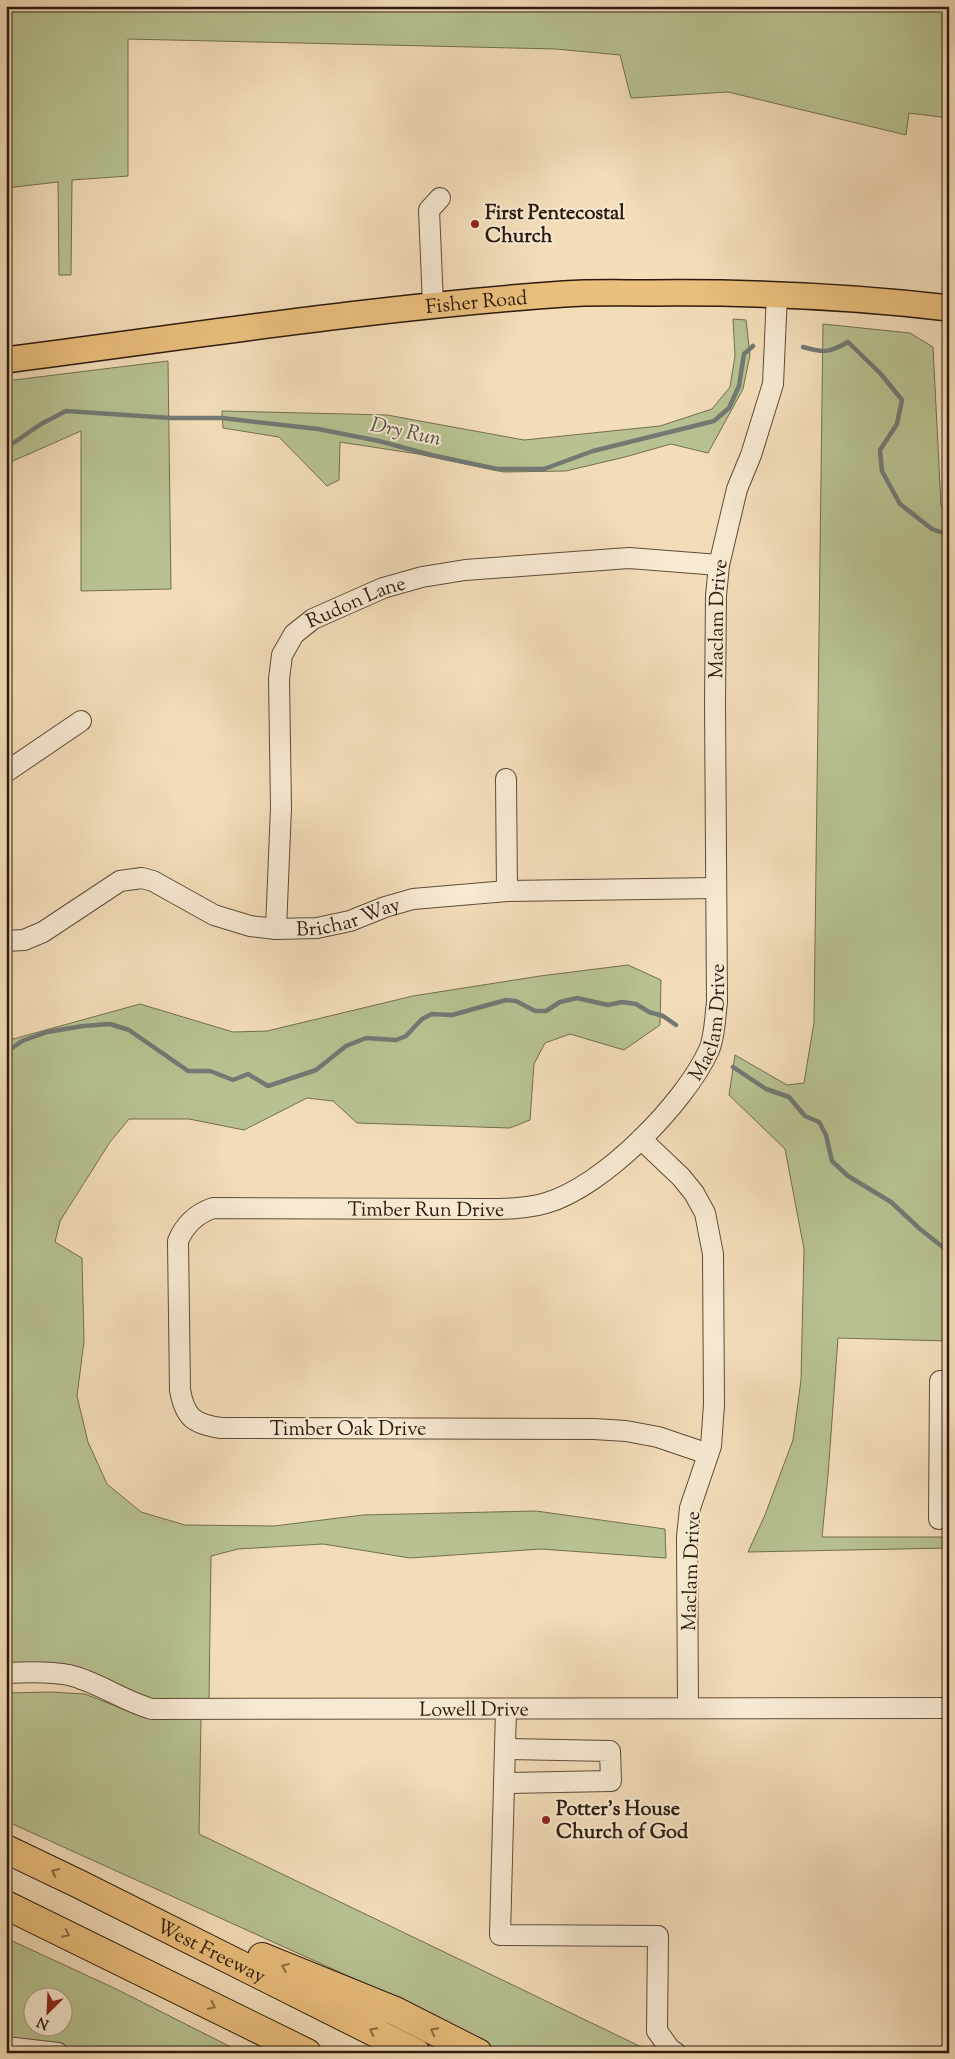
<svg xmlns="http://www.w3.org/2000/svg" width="955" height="2059" viewBox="0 0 955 2059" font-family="'Sorts Mill Goudy',serif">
<rect width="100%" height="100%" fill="#f3ddb9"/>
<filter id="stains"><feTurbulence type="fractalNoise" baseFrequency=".004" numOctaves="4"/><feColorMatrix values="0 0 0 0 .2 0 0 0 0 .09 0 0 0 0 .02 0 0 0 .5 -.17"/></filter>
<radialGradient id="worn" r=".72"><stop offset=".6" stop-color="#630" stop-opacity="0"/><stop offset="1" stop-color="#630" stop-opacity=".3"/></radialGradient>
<g fill="#b8c291" stroke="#726e4f" fill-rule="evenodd">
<path d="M6,6H949V118L909,113L906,135L728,92L631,98L620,55L556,49L128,39V176L72,180L71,275H59L58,182L6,188Z"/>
<path d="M733,319L746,320L750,355L743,389L708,453L671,444L625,457L566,471L504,472L418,454L340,442L339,480L327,486L279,437L223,428L222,411L387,415L524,440L660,426L712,409L730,387L735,356Z"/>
<path d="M823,324L910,333L933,347L941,506L949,508V1341L838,1338L828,1475L822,1537H949V1548L748,1552L765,1515L793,1440L801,1380L804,1249L785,1149L729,1095L735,1055L787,1085L804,1083L814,1022Z"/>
<path d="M168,361L171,589L81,591V431L6,464V381Z"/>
<path d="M628,965L661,980L660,1025L624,1050L570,1034L545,1043L534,1064L530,1120L510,1128L357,1123L333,1101L307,1098L244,1130L189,1119H129L110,1142L60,1221L55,1242L82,1258L84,1341L77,1396L88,1442L107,1484L141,1512L185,1525L274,1526L363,1515L536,1511L665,1529L666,1558L541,1549L410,1558L323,1544L238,1549L211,1556L209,1699H145L66,1664L6,1665V1041L140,1004L233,1032L267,1031L413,996L540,976Z"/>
<path d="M51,1692L85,1694L143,1717L201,1719L199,1834L654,2053H504L432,2014L6,1821V1693Z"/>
<path d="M6,1938L114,1988L243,2053H94L59,2045L6,2039ZM32,1996H62V2026H32Z"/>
</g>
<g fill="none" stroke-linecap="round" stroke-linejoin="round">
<g stroke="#727975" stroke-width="4.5">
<path d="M803,347C824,353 829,353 848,342L880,373L902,400L897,424L880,450L882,471L900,504L932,529L949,535"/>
<path d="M6,448L41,424L66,411L171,418H222L318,429L379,441L431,455L497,469H544L593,451L714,421L729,408L739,386L744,354L753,346"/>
<path d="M6,1055L8,1051L22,1041L47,1032L83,1026L110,1024L129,1030L188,1071H210L233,1080L248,1074L268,1086L316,1070L346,1046L366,1038L396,1040L406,1036L422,1019L432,1014L452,1015L506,1000L516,1001L535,1011H546L560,1002L577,998L608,1005L622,1002L636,1004L649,1012L663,1016L676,1025"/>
<path d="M733,1067L766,1089L789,1097L805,1116L819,1122L826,1135L832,1161L848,1176L891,1202L920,1229L949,1252"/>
<path d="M6,1077V1080"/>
</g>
<defs>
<g id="minor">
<path d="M433,305L429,210L440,198"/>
<path d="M6,772L81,721"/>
<path d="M506,779L507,891"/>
<path id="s1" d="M276,929L281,808L279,679L282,655L294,634L313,619L383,588L422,577L465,570L629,558L719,565"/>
<path id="s2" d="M6,941L24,940L43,932L120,881L142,878L153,881L214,915L250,926L276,929L317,928L350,921L385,907L413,899L507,891L716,888"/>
<path d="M641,1139L681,1177L694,1193L705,1213L713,1254L714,1405L711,1446L690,1508L687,1537L688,1708"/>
<path id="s3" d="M708,1454L658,1437L626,1431L594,1429L221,1428C194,1424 185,1418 180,1390L178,1241C185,1224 196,1214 213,1208L482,1209C503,1209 526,1209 546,1203C603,1187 685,1103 709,1050C715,1036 715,1017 717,1002L715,702L716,596L719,565L737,489L751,455L773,384L777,294"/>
<path d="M939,1519L940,1381L949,1382"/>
<path id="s4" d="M6,1673C26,1672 49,1671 69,1675C98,1682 123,1701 152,1709L949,1708"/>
<path d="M506,1709L500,1935L658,1936L657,2031L670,2049L676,2053"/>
<path d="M504,1783L611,1781L610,1751L505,1749"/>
<path d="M6,2047L58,2053"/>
</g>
<g id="major">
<path id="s5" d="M6,360C192,336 377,307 564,294C592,292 621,293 650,293C750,292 849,296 949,308"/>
</g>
<g id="highway">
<path id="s6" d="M6,1849L79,1884L416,2053"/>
<path d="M6,1905L307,2053"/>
<path d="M262,1957L395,2011L478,2053"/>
</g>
</defs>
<use href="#minor" stroke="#5e4b38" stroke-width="22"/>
<use href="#major" stroke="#2c1a0d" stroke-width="28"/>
<use href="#highway" stroke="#2c1a0d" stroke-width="30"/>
<use href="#minor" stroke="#f7e9d2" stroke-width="20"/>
<use href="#major" stroke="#eabe7c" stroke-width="25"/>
<use href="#highway" stroke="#eabe7c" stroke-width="28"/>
</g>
<defs><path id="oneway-chevron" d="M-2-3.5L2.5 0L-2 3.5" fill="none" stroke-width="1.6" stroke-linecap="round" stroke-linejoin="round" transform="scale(1.25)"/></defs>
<g stroke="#8b6c44">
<use href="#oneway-chevron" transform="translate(55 1872) rotate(-155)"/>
<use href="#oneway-chevron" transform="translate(66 1934) rotate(26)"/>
<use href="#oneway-chevron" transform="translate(285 1967) rotate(-158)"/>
<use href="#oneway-chevron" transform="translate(212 2006) rotate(26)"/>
<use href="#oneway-chevron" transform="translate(373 2031) rotate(-153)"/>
<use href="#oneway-chevron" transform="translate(434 2031) rotate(-153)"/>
</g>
<g fill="#8f2418" stroke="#f7e9d2" stroke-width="2">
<circle cx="475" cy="224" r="5"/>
<circle cx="546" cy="1820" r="5"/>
</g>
<g text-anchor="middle" stroke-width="4" stroke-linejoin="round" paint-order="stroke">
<g font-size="20" font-weight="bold" fill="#2c1a0d" stroke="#f7e9d2" text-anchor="start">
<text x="485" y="219">First Pentecostal<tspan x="485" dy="23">Church</tspan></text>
<text x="556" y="1815">Potter's House<tspan x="556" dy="23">Church of God</tspan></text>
</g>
<g font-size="20" fill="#2c1a0d" stroke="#f7e9d2">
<text dy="7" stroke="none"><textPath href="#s5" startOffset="474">Fisher Road</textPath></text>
<text dy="7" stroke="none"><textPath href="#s1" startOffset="369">Rudon Lane</textPath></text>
<text dy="7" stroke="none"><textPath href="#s3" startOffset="1745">Maclam Drive</textPath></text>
<text dy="7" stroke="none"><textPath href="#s2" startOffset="372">Brichar Way</textPath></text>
<text dy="7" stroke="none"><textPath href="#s3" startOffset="1340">Maclam Drive</textPath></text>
<text dy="7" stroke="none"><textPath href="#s3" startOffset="964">Timber Run Drive</textPath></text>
<text x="348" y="1435">Timber Oak Drive</text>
<text transform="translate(690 1571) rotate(-88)" y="7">Maclam Drive</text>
<text dy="7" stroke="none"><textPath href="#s4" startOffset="475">Lowell Drive</textPath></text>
<text dy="7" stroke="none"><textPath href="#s6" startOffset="229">West Freeway</textPath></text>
</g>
<g font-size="21" font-style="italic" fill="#55524a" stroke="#f7e9d2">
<text transform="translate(406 431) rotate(12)" y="7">Dry Run</text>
</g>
</g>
<rect width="955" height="2059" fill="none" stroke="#f3ddb9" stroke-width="25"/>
<rect x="8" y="8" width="940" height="2044" fill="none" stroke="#2c1a0d" stroke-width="2.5"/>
<rect x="12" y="12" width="930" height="2034" fill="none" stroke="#2c1a0d"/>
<g transform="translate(48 2012) rotate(204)"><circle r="24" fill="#f7e9d2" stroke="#a69683"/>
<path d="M0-4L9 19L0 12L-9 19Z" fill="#8f2418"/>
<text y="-8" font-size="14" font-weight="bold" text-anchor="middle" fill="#2c1a0d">N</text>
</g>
<rect width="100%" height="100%" filter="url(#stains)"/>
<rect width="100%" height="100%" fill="url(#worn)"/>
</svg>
